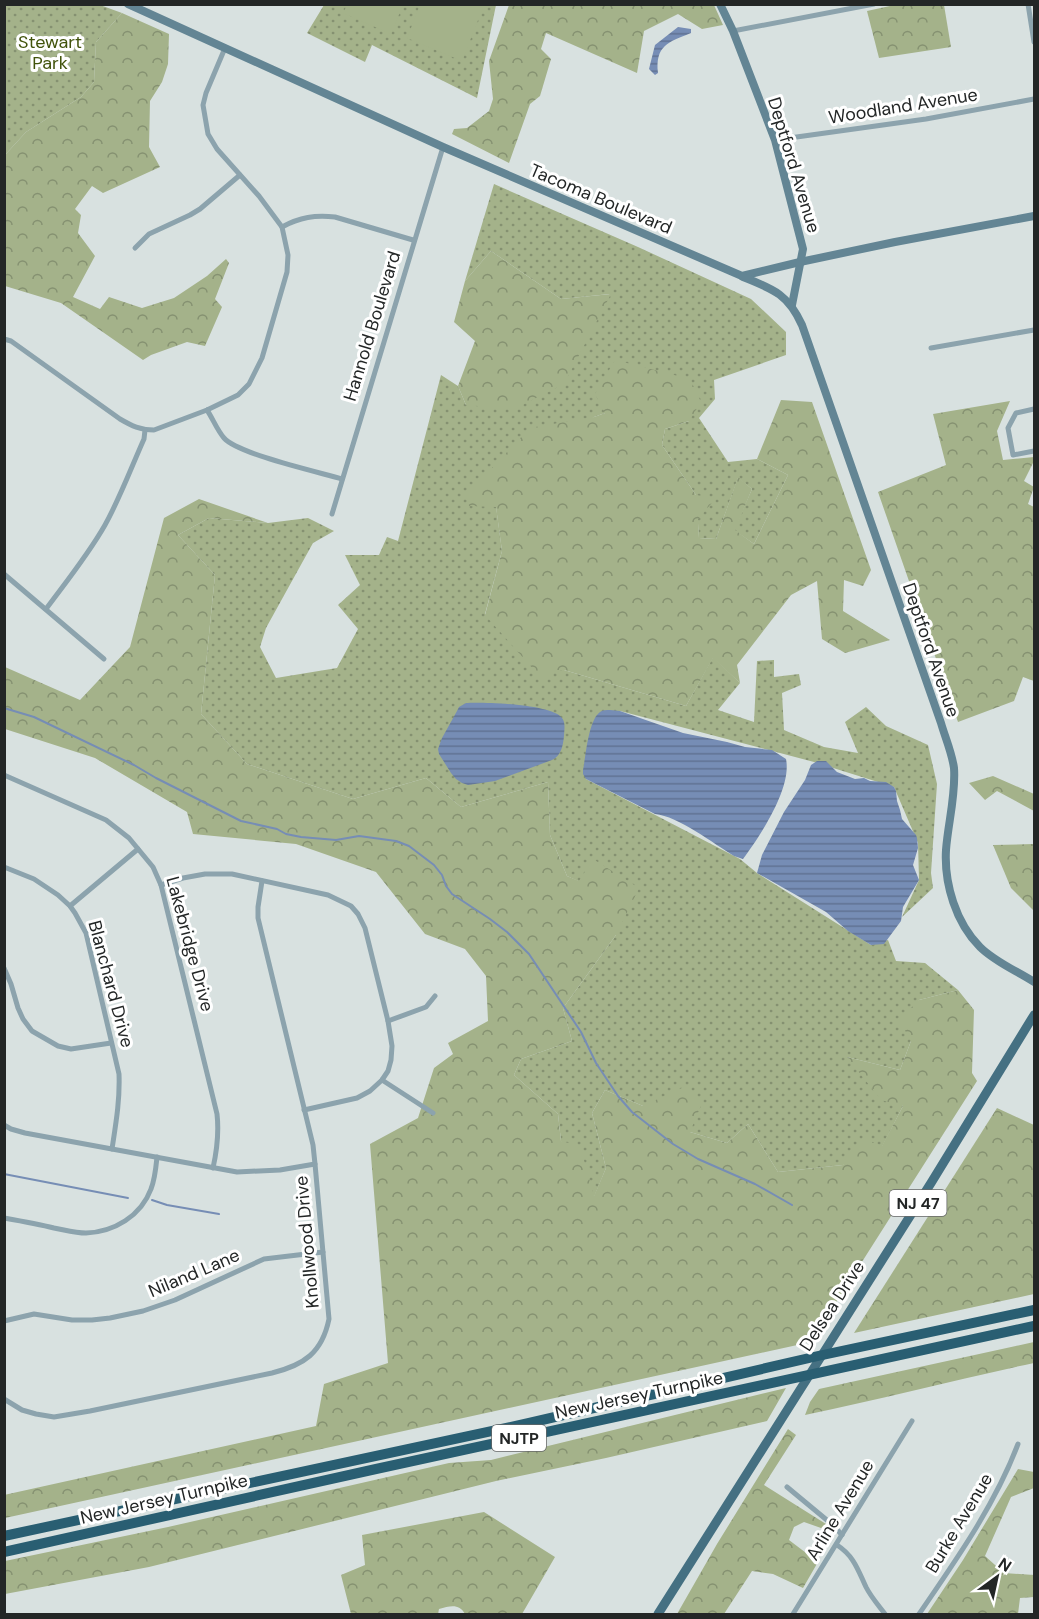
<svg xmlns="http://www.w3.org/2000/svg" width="1039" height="1619" viewBox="0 0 1039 1619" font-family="'DM Sans',sans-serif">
<defs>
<pattern id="grass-dots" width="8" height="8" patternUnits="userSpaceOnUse" patternTransform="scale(1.5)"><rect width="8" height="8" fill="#a4b28a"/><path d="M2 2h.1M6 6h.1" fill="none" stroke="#859171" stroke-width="1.8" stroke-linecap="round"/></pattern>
<pattern id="forest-crowns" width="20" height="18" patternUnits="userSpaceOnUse" patternTransform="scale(1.5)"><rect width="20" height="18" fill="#a4b28a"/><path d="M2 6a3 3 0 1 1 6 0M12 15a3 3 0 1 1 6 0" fill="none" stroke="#859171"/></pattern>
<pattern id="water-rules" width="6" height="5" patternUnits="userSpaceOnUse" patternTransform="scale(1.5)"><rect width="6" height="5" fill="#768db5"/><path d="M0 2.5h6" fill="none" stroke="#607393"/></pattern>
</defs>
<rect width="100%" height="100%" fill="#d8e1e0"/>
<g fill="url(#grass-dots)">
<path d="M5,5H100L122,13L96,42L94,82L81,97L26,132L5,155Z"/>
<path d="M324,5H496L477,98L372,45L365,62L307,33Z"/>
<path d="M494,184L638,247L751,299L786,332V355L714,380L715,399L699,418L728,462L757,459L788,475L754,544L734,530L752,489L738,478L716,539L699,538L696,495L662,445L665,429L689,421L605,413L594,417L469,506H496L502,551L485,614L551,670H564L686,706L713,657L740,683L718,710L754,722L757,661L774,660V677L799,674L801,685L782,693L784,730L824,747L858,753L845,722L866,707L886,726L928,745L937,784L931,873L933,888L902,917L919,880L918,843L894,787L814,762L620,711L586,779L740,859L757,873L871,945L888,940L896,961L925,963L958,990L919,1000L911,1041L900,1070L847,1057L903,1106L882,1147L843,1165L778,1172L748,1124L727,1143L690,1132L643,1106L605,1090L592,1113L606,1168L594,1197L561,1141L558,1114L514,1075L521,1059L572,1041L563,1008L616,935L578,881L567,876L550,835L548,782L461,807L426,778L353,799L247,764L201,714L215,575L178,535L209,518L268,523L308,518L334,531L313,543L266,628L260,647L276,678L337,668L358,629L338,605L360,585L345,555H379L387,537L398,541L441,375L458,386L466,405L610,294L561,299L491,251L465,281Z"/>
</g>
<g fill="url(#forest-crowns)">
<path d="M899,4L944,5L951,47L879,58L867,11Z"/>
<path d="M509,5H714L723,25L702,29L678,14L644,31L637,73L546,33L541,49L551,59L540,96L530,104L509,163L452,134L454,129L467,128L489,111L493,99L489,61Z"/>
<path d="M122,13L169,34L168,64L162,82L150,101L149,147L160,167L103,193L92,186L75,209L81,215L78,233L95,256L73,297L100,309L109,297L142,308L174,298L207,276L226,259L229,263L215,299L222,307L205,346L187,342L151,355L143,360L61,303L5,286V155L26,132L81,97L94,82L96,42Z"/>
<path d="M491,251L561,299L611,294L564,384L514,409L466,405L458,386L475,341L454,322L465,281Z"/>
<path d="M615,360L690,379L701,402L689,421L665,429L662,445L696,495L716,498L698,519L699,538L716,539L738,477L752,489L735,530L754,544L788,475L757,459L781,400L812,402L871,570L863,586L844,580L843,611L890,640L845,653L822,639L817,581L791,595L737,665L740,683L713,658L686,706L564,670H551L542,679L485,615L502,551L496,507L469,506L467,494L528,430L535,427L594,417L605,413L595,394Z"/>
<path d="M1010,401L997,431L1003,460L1034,457V461L1024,481L1034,487L1028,504L1034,507V681L1023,677L1014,701L958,722L878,492L946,465L933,414Z"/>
<path d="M199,499L268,523L209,518L178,535L215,575L201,714L247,764L353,799L426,778L461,807L548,782L550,835L567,876L579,881L593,859L639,888L616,935L563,1008L572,1041L521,1059L514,1075L558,1114L561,1141L580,1146L594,1196L606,1168L592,1113L605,1090L643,1106L684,1087L702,1103L690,1132L727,1143L748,1124L778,1172L843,1165L863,1138L882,1146L903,1106L881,1100L847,1057L900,1070L911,1041L899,1020L919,1000L958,990L974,1010L972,1073L977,1081L811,1342L5,1518L4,1495L316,1426L324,1384L388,1363L370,1144L418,1118L434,1068L453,1054L448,1043L488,1021L486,976L465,949L425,934L376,872L296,844L193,834L187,812L95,758L5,729V667L80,700L130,647L164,518Z"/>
<path d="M993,776L1034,794V811L997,791L985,800L969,783Z"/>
<path d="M1034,844V911L1011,888L993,845Z"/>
<path d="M997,1108L1034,1125V1294L854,1333Z"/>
<path d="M1034,1342V1363C958,1379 882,1399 805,1415L810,1402L819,1389Z"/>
<path d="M786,1388L767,1421L606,1458L496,1481L149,1567L5,1594V1561L168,1527L449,1463L491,1460Z"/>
<path d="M788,1429L796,1435L764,1485L826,1524L821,1528L804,1522L794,1527L789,1540L818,1562L803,1588L773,1574L752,1571L724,1614H677L717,1544Z"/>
<path d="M1018,1469L1034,1472V1488L1011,1497L985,1556L1004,1573L1034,1575V1597L1020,1598L1018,1614H927L963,1560Z"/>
<path d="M484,1512L555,1557L522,1614H465C459,1603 450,1606 439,1609L438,1614H351L341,1575L365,1565L362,1535Z"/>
</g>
<g fill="#a4b28a">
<path d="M347,5V4L403,5L391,34L343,13Z"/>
<path d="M420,5H484L462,61L407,38Z"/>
</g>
<g fill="url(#water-rules)">
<path d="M678,27L691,29V33C668,42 655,46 658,73L655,75L649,69L655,45Z"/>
<path d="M466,703C483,702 552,704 562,718C566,723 564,731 564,736C563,746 561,756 552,760L495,781L468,785L462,783L456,779L451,773L439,754L438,749L442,738L457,711L459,707Z"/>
<path d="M610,710L620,711L683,733L727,742L745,747L772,750L786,759C792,788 760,836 743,859L734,856C714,844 678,816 655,814L586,779L583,774V770C586,756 588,721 600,712C603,710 606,710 610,710Z"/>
<path d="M817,761H826L837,772L855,779L864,778L870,781L886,782L894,787L896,791L897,801L900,810L902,819L916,835L917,838L918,848L913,865L919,880L903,907L901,921L884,944L871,945L848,931L826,912L757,873L762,855L784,812L805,780L811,765Z"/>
</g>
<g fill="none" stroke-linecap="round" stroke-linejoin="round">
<g stroke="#768db5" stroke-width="2">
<path d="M4,708L34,717L134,765L156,778L241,821L277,829L286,834L301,837L336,840L359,836L396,841L409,846L434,865L442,875L446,886L452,894L490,919L507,932L529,954L581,1032L596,1063L618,1096L632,1112L673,1144L698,1159L755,1184L792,1205"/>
<path d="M4,1174L128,1198"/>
<path d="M152,1200L167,1205L219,1214"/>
</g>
<g stroke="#8ca3ad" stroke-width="5">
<path d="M1028,4L1034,42"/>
<path d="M733,31L874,4"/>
<path d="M775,140L926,119L1034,99"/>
<path d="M282,227C300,217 315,215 335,217L413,240"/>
<path d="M135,248L149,234L190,215L200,209L240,175"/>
<path d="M4,339L11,341L120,419C132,426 140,430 154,430L207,410L238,395L249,384L262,358L287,272L288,255L282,227L259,196L217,149L208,134L203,105L206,93L225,48"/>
<path d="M931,348L1034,330"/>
<path d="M1034,409L1016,413L1008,428L1013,455L1034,451"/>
<path d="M207,410C213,419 217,430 224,438C238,454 318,472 342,479"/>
<path d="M332,514L443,147"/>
<path d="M4,574L104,659"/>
<path d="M46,609C66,582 88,555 105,525C120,498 131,468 144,439L145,430"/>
<path d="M4,775L106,820L129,838L153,867L161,885L217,1114C219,1132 217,1150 213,1168"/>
<path d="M4,867L34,879L58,895L70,906L75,913L86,933L119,1074C120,1100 116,1123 112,1149"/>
<path d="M161,885L183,878L205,874H232L328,895L351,906L358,914L365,928L388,1021L392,1046L391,1060L388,1071L382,1080L370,1091L357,1098L304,1110"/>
<path d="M70,906L138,849"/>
<path d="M4,968L11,984L18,1008L23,1019L32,1031L58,1046L71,1049L111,1043"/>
<path d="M388,1021L426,1007L435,996"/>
<path d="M382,1080L433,1113"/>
<path d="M4,1125L11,1129L25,1133L237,1172L280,1170L315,1164"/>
<path d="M4,1218C21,1221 38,1224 54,1228C65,1230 76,1233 86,1233C114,1232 141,1216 151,1189C155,1179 156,1167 157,1157"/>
<path d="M4,1321L34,1314L72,1320H92L110,1318L143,1311L175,1300L264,1259L323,1252"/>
<path d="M4,1399L22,1410L36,1414L54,1417L90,1411L272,1373C304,1365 322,1353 329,1319L315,1164L313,1145L258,918V907L262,881"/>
<path d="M787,1487L834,1526L842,1535"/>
<path d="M837,1545C854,1556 858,1570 866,1587C871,1597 879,1606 885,1614"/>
<path d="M793,1614L912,1421"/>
<path d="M919,1614C956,1560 995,1505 1018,1444"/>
</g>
<g stroke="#638594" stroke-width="8">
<path d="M128,4L443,147L742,276L800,262L895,242L1034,216"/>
<path d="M720,4L733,31L775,140L803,249L792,305"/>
<path d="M743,277C773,289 788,294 802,325L941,723C945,737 952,753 954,768C956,795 948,823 946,850C944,884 956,923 980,947C995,962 1017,971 1034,982"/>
</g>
<path stroke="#457082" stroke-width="9" d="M658,1614L931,1183L1034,1015"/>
<g stroke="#295e72" stroke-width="10">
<path d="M4,1536L529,1423L818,1356L1034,1310"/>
<path d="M4,1552L376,1469L1034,1326"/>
</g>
</g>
<g text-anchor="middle" stroke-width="6" stroke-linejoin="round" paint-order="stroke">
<g fill="#fff" stroke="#656767" stroke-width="1.5">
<rect x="889.5" y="1190" width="57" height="26" rx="4.5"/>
<rect x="492" y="1425" width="54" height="26" rx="4.5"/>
</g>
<g font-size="16" font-weight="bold" fill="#232626">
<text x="918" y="1209">NJ 47</text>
<text x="519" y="1444">NJTP</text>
</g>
<g font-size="18" fill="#41530b" stroke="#fff">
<text x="50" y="48">Stewart<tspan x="50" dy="21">Park</tspan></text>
</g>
<g font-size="18" fill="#232626" stroke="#fff">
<text transform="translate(903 106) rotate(-9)" y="6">Woodland Avenue</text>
<text transform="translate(794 165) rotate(73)" y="6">Deptford Avenue</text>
<text transform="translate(601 199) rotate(23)" y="6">Tacoma Boulevard</text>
<text transform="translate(372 326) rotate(-73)" y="6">Hannold Boulevard</text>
<text transform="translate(931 650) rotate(71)" y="6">Deptford Avenue</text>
<text transform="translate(190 944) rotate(75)" y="6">Lakebridge Drive</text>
<text transform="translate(111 984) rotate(75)" y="6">Blanchard Drive</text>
<text transform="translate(307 1242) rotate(-95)" y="6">Knollwood Drive</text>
<text transform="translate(194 1273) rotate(-23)" y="6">Niland Lane</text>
<text transform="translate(832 1306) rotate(-57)" y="6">Delsea Drive</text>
<text transform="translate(639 1395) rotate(-12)" y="6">New Jersey Turnpike</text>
<text transform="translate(164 1499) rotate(-13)" y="6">New Jersey Turnpike</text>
<text transform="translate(840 1510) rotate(-59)" y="6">Arline Avenue</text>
<text transform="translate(959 1523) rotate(-59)" y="6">Burke Avenue</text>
</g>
</g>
<rect width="1039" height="1619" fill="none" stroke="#232626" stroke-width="12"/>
<g transform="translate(997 1577) rotate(33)" stroke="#ffffff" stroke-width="4.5" paint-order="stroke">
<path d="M0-4.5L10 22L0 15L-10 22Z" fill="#232626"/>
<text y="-9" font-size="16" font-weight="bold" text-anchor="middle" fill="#232626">N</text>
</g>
</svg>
